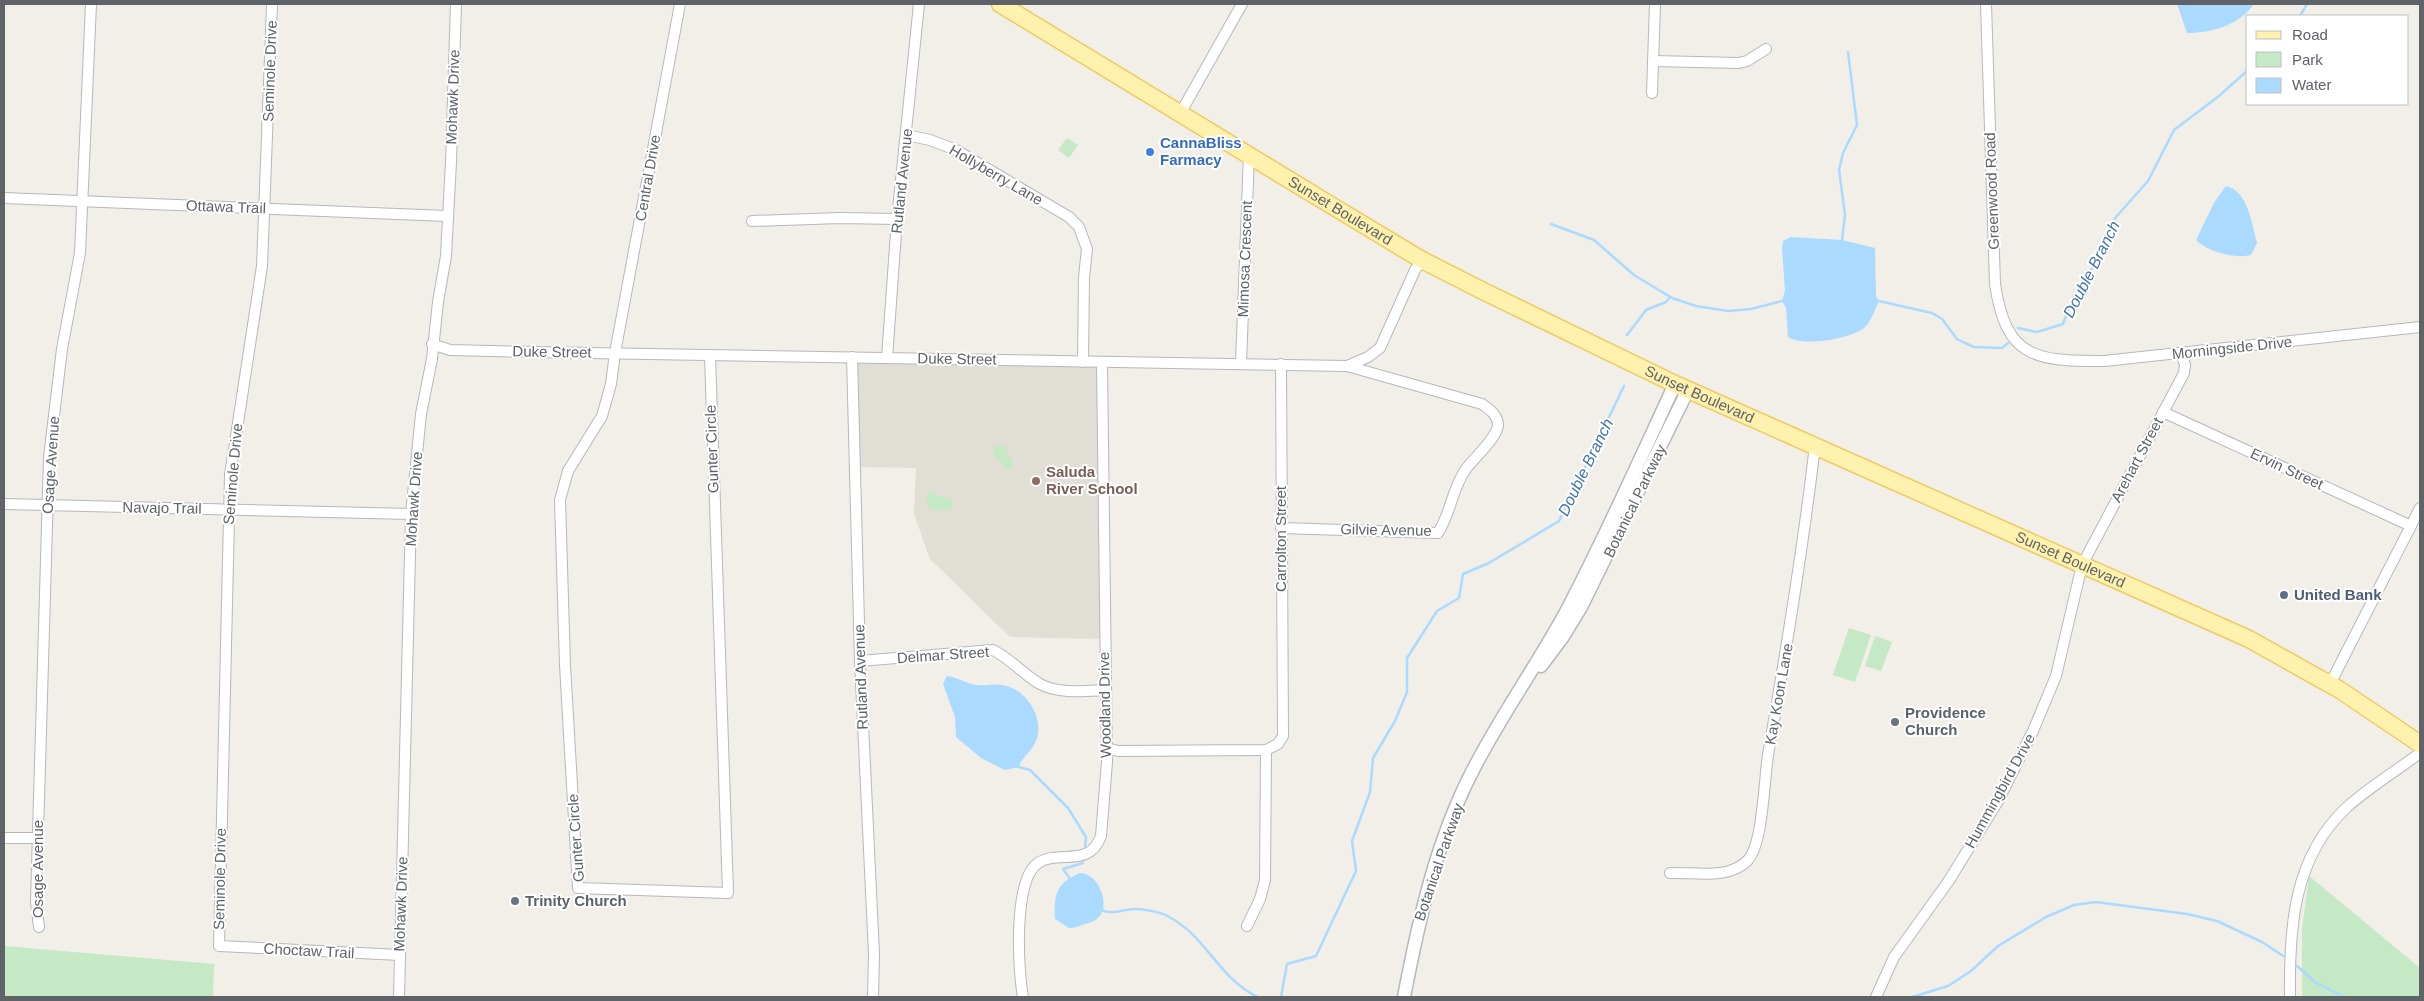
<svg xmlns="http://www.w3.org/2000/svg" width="2424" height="1001" viewBox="0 0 2424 1001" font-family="Helvetica,sans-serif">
<rect width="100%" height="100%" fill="#f1efe8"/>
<path fill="#e1ded6" d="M852,357L1102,362L1104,639L1010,637L930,559L914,514L916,468L854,467Z"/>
<g fill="#c5e8c5">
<path d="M1067,138L1078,145L1069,158L1058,150Z"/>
<path d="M1001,446L1005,447L1013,463L1012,468L1007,469L993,454L994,447Z"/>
<path d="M930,491L953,501L952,509L931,510L926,501Z"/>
<path d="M1849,628L1871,635L1855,682L1833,675Z"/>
<path d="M1875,636L1892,642L1881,671L1865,666Z"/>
<path d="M2309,876L2420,968V997H2302V929Z"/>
<path d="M4,946L214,964L213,997H4Z"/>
</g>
<g fill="#aadaff">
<path d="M2177,4H2254C2239,25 2212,33 2187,33Z"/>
<path d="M2226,186C2248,191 2252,224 2257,243L2251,255C2236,259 2207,252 2196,240L2214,203Z"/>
<path d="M1791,237L1842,240L1875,248L1876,296L1879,301C1875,309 1871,322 1864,328C1850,339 1803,347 1788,337L1786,308L1782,301L1785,291L1782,248L1783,241Z"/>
<path d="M947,676C957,677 963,682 972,684C982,687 993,683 1003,685C1024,689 1041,712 1038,734C1036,748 1024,755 1018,767L1005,770L981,758L956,737L955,717L943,684Z"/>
<path d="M1080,873C1098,873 1111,904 1099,917C1095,921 1090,923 1085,924C1079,926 1075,928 1069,928L1055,919C1054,896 1055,883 1080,873Z"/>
</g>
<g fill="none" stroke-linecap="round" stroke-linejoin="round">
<g stroke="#aadaff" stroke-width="2.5">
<path d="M2300,16L2307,4"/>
<path d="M1551,224L1594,240L1634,275L1672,298L1696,306L1728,311L1751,309L1782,301"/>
<path d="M1842,240L1845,215L1839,170L1843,153L1857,125L1848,52"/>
<path d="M1879,301L1932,313L1942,319L1957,339L1965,343L1974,347L2002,348L2008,343"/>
<path d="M2018,328L2037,332L2063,324L2074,295L2099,258L2116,217L2148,181L2174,130L2219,96L2248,70"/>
<path d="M1627,335L1646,310L1666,302L1670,297"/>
<path d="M1015,766L1030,770L1068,808L1086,837L1085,846"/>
<path d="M1070,879L1063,869L1083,863"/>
<path d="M1101,909C1110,916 1124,909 1135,909C1144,909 1161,912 1169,917C1205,935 1221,981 1258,997"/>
<path d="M2297,966L2315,982L2344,997"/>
<path d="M1281,997L1287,964L1316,956L1356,871L1352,841L1370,792L1373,758L1395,721L1407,692V658L1437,611L1459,598L1463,574L1489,563L1559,521L1624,386"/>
<path d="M1912,997L1948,986L1971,971L1998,946L2046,917L2074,905L2096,902L2187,914L2217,921L2262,942L2283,956"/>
</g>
<defs>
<g id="minor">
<path d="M272,4L262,266L230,475L219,946L400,955"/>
<path d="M680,4L615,353L611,384L602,416L568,471L560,500L565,665L578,888L728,893L710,355"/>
<path d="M1986,4L1995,284C2006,359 2036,361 2104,361L2420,327"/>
<path d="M1653,61L1739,63L1747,61L1766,49"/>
<path d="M1652,93L1655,4"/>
<path d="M1181,112L1242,4"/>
<path d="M906,135L930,140L956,150L1069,217L1079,227L1087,249L1084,277L1083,362"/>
<path d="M4,198L447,216"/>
<path d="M752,221L840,218L897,219"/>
<path d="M432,344L450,350L533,352L1347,366L1368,357L1380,348L1415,270L1422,260"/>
<path d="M852,357L860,661L874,954L873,997"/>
<path d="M887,358L897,219L919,4"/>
<path d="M1241,363L1249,154"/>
<path d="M2163,412L2411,526"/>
<path d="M4,504L411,514"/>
<path d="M1281,528L1438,533C1451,513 1452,488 1466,469C1474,458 1497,438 1498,425C1498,415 1489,409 1482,404L1347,366"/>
<path d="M860,661L993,650C1011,659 1023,674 1040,684C1058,694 1085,691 1105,690"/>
<path d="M2330,684L2420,508"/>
<path d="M1107,748L1118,751L1266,750L1278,744L1283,736L1281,364"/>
<path d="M4,838H38"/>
<path d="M1670,873C1694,872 1728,880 1747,861C1763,846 1764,780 1768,755C1786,652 1803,549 1815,445"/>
<path d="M1247,926L1260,899L1265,880L1266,750"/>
<path d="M39,927L36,902L49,457L62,349L80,253L91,4"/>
<path d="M399,997L411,514L421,414L432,359L438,302L446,256L451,162L456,4"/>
<path d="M1023,997C1018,970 1013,880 1038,863C1059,849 1089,869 1101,836L1107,762L1102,362"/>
<path d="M1876,997L1894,957L1948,882L1998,801L2033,731L2056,676L2082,565L2184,373L2185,365L2181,353"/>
<path d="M2290,997C2289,929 2293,858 2346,808C2368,788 2396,771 2420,753"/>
</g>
<g id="tertiary">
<path d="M1541,666L1562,638L1581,607L1688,390"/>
<path d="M1404,997C1419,919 1436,841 1473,770C1501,715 1538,664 1567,610C1606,536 1640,459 1675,384"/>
</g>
<g id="primary">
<path id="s1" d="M1000,4L1339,210L1422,260L1483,291L1675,384L2249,639L2340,690L2420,744"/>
</g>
</defs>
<use href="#minor" stroke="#b5b8bc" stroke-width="12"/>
<use href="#tertiary" stroke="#b5b8bc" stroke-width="15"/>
<use href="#primary" stroke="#f2c960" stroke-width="19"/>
<use href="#minor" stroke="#fff" stroke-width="10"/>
<use href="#tertiary" stroke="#fff" stroke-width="12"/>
<use href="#primary" stroke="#fff2af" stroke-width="16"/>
</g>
<circle fill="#3f7fe0" stroke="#fff" stroke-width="2" cx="1150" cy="152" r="5"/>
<circle fill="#8d6e63" stroke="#fff" stroke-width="2" cx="1036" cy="481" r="5"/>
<circle fill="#5c6f8a" stroke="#fff" stroke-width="2" cx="2284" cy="595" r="5"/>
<g fill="#6b7280" stroke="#fff" stroke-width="2">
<circle cx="1895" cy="722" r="5"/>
<circle cx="515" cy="901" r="5"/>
</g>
<g text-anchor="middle" stroke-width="4" stroke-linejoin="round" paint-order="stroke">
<g font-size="15" fill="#5f6368" stroke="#fff">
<text transform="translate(270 71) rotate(-88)" y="5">Seminole Drive</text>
<text transform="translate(453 97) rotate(-88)" y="5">Mohawk Drive</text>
<text transform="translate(996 175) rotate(30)" y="5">Hollyberry Lane</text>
<text transform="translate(648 178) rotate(-80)" y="5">Central Drive</text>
<text transform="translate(902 181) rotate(-84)" y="5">Rutland Avenue</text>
<text transform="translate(1992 191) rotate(-92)" y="5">Greenwood Road</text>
<text transform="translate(226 207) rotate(2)" y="5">Ottawa Trail</text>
<text dy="5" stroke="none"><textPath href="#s1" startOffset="398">Sunset Boulevard</textPath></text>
<text transform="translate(1245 259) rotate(-88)" y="5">Mimosa Crescent</text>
<text transform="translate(2232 348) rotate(-6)" y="5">Morningside Drive</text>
<text transform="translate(552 352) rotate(1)" y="5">Duke Street</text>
<text transform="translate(957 359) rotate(1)" y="5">Duke Street</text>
<text dy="5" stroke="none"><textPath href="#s1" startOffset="802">Sunset Boulevard</textPath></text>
<text transform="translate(712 449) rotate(-92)" y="5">Gunter Circle</text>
<text transform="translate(2137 460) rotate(-62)" y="5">Arehart Street</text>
<text transform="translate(51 465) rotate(-86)" y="5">Osage Avenue</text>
<text transform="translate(2287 469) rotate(25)" y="5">Ervin Street</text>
<text transform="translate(233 474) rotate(-85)" y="5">Seminole Drive</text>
<text transform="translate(414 499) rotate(-86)" y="5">Mohawk Drive</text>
<text transform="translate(1635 501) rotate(-64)" y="5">Botanical Parkway</text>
<text transform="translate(162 508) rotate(1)" y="5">Navajo Trail</text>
<text transform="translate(1386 530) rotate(1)" y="5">Gilvie Avenue</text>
<text transform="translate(1281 539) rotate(-90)" y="5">Carrolton Street</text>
<text dy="5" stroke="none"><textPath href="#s1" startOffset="1208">Sunset Boulevard</textPath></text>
<text transform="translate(943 655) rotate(-4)" y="5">Delmar Street</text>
<text transform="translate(861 677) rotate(-92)" y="5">Rutland Avenue</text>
<text transform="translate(1779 694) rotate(-80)" y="5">Kay Koon Lane</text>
<text transform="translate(1105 705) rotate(-91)" y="5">Woodland Drive</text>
<text transform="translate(2000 791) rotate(-61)" y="5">Hummingbird Drive</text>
<text transform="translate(576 838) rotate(-94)" y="5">Gunter Circle</text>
<text transform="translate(1439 862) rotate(-71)" y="5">Botanical Parkway</text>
<text transform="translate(38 869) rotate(-90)" y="5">Osage Avenue</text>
<text transform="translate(220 879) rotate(-89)" y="5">Seminole Drive</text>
<text transform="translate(401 904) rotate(-88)" y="5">Mohawk Drive</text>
<text transform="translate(309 951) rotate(3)" y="5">Choctaw Trail</text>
</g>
<g font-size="15" font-weight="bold" fill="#366cbe" stroke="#fff" text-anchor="start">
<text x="1160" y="148">CannaBliss<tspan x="1160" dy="17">Farmacy</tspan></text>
</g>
<g font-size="15" font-weight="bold" fill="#785e54" stroke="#fff" text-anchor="start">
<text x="1046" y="477">Saluda<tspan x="1046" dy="17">River School</tspan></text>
</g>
<g font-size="15" font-weight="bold" fill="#4e5e75" stroke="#fff" text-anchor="start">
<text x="2294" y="600">United Bank</text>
</g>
<g font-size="15" font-weight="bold" fill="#5b616d" stroke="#fff" text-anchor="start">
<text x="1905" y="718">Providence<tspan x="1905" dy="17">Church</tspan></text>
<text x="525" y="906">Trinity Church</text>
</g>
<g font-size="16" font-style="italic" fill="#4174aa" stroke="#fff">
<text transform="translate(2091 269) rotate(-63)" y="6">Double Branch</text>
<text transform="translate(1585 467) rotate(-64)" y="6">Double Branch</text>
</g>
</g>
<rect width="2424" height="1001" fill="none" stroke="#5f6368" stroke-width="10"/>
<rect x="2246" y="15" width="162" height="90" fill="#ffffff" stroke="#bfc1c3"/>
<rect x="2256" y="31" width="25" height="8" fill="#fff2af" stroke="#bfc1c3"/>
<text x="2292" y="40" font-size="15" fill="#5f6368">Road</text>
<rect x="2256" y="52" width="25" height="15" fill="#c5e8c5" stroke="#bfc1c3"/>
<text x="2292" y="65" font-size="15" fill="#5f6368">Park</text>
<rect x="2256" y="78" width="25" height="15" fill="#aadaff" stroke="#bfc1c3"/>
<text x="2292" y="90" font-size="15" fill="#5f6368">Water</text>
</svg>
